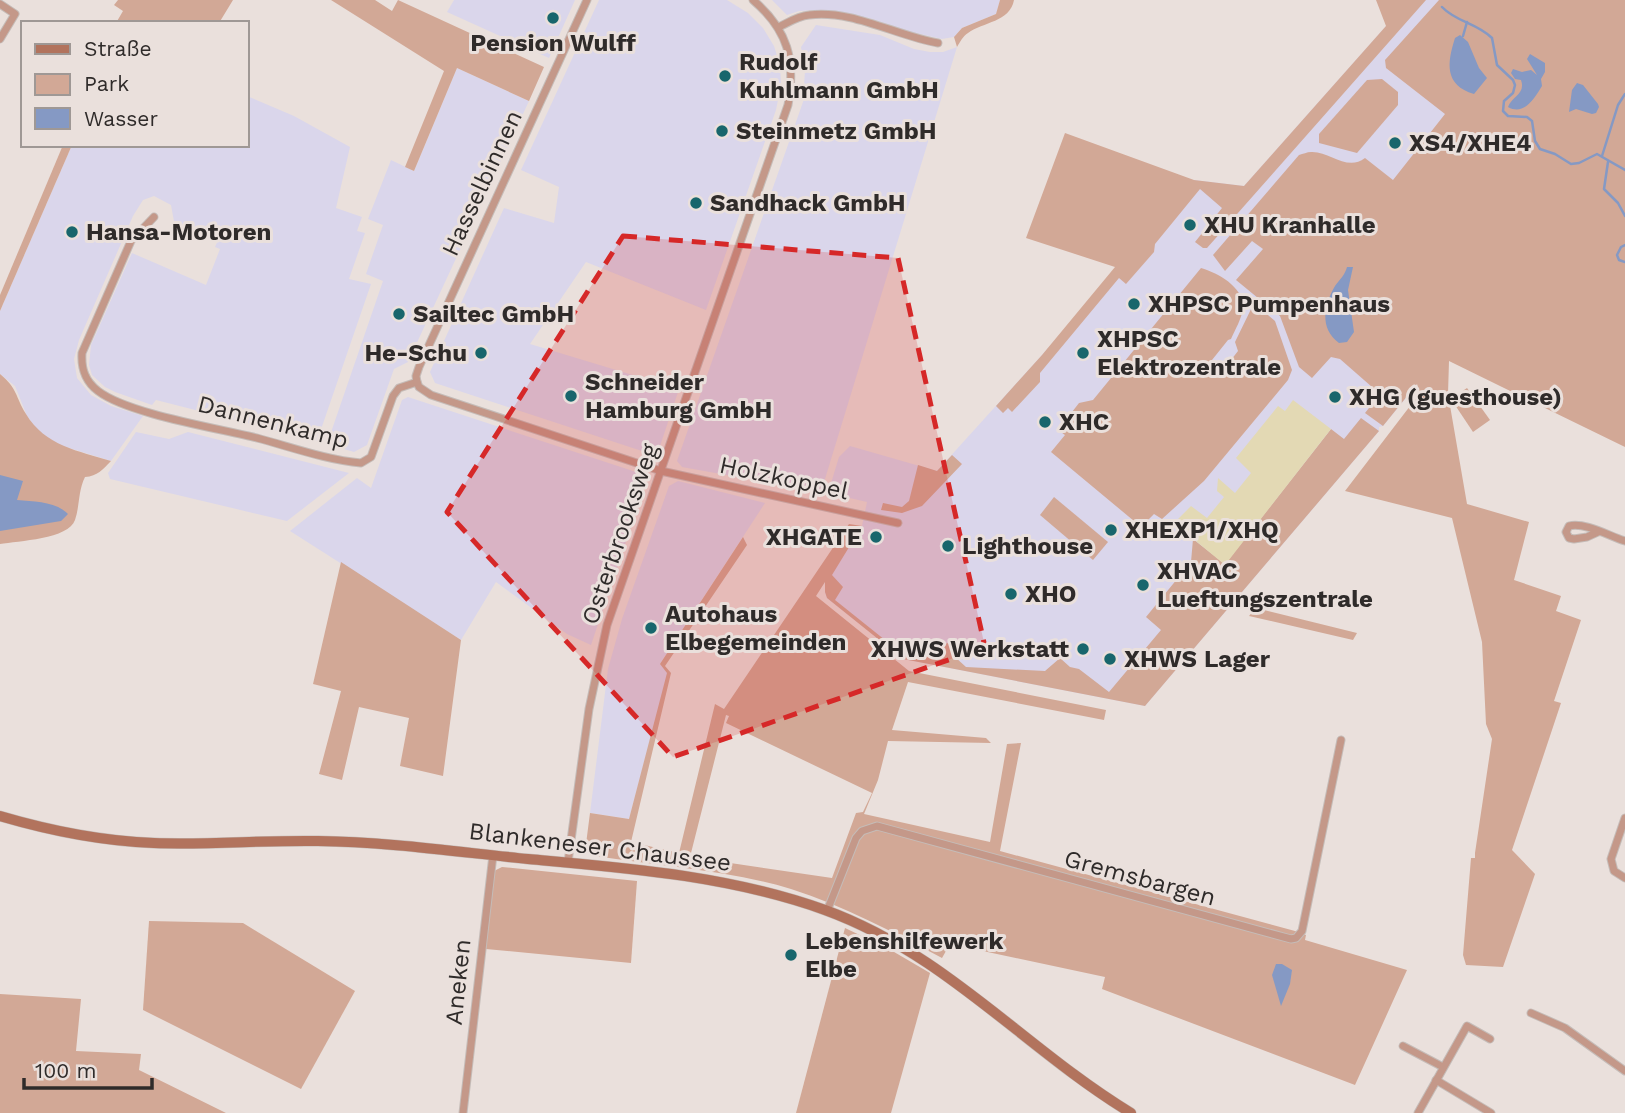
<svg xmlns="http://www.w3.org/2000/svg" width="1625" height="1113" viewBox="0 0 1625 1113" font-family="'Work Sans',sans-serif">
<rect width="100%" height="100%" fill="#eae0dc"/>
<g fill="#dad6eb">
<path d="M454,0H575L549,58L447,12Z"/>
<path d="M599,0H727L748,13L763,28L774,46L780,65L781,85L776,110L706,310L586,262L530,344L679,389L659,449L651,454L435,383L430,372L504,208L554,223L559,187L521,170Z"/>
<path d="M772,0H1000L996,14L962,28L954,37L942,39L911,32L869,18L817,10L799,11L787,15Z"/>
<path d="M1423,0H1566L1375,228L1374,258L1407,397L1383,426L1379,427V431L1145,706L903,659L827,598L825,592L826,581L862,526L867,502L828,493L839,457L850,446L937,471L1042,355L1194,180L1244,186L1387,25Z"/>
<path d="M816,25L880,35L914,49L930,52H943L957,47L821,492L682,467L677,461L803,102L805,70L801,47Z"/>
<path d="M457,68L529,101L408,362L394,369L367,445L354,452L327,444L383,281L366,274L383,225L368,219L391,160L414,171Z"/>
<path d="M247,96L294,116L350,147L336,208L362,217L357,231L365,233L349,279L371,284L317,441L156,400L152,405L115,392L105,387L92,375L89,365L91,345L132,253L206,285L220,249L215,247L219,238L215,239L175,227L171,205L154,196L143,200L133,216L79,340L74,359L77,378L91,395L111,406L143,416L111,461L56,444L38,431L27,416L15,386L0,374V311L72,145H247Z"/>
<path d="M408,397L636,472L644,488L591,645L567,634L496,582L461,640L290,531L357,478L371,488L402,400Z"/>
<path d="M136,432L169,439L188,432L349,473L287,521L110,479L108,473Z"/>
<path d="M678,481L765,503L660,664L668,673L629,819L590,813L608,669L622,619L669,486Z"/>
</g>
<g fill="#d2a896" fill-rule="evenodd">
<path d="M118,0H233L219,23H116L123,11L114,5Z"/>
<path d="M331,0H375L392,11L398,0L544,67L529,101L457,68L414,171L405,167L444,71Z"/>
<path d="M1000,0H1014C1010,22 983,22 968,33C963,36 960,42 957,47L954,37L962,28L996,14Z"/>
<path d="M1376,0H1426L1207,248H1203L1195,242L1222,208L1200,189L1155,244L1154,252L1126,284L1119,278L1040,373V382L1012,412L1008,408L1003,413L996,406L1042,355L1115,267L1026,238L1065,133L1194,180L1244,186L1386,26Z"/>
<path d="M1439,0H1625V447L1449,361L1448,394L1467,504L1529,522L1514,580L1561,596L1556,611L1581,620L1554,701L1561,703L1512,850L1535,874L1503,967L1466,965L1463,955L1471,858H1475V853L1492,739L1486,724L1482,642L1452,518L1345,491L1420,393L1417,384L1383,426L1365,413L1380,394L1340,359L1331,357L1312,378L1299,367L1280,316L1236,280L1263,249L1252,241L1225,271L1213,255L1299,155C1303,154 1307,152 1311,152C1330,151 1347,172 1365,158L1393,180L1445,114L1386,68L1385,60Z"/>
<path d="M1382,79L1398,92V105L1357,153L1319,143V134L1367,80Z"/>
<path d="M63,145H72L0,311V295Z"/>
<path d="M1201,268C1218,273 1244,287 1243,308C1242,318 1235,330 1231,339L1228,340L1212,360L1224,369L1238,351L1235,342L1254,303L1275,321L1292,370L1288,380L1204,481L1162,519L1154,514L1147,521L1146,531L1051,452L1065,435L1058,430L1079,403L1093,400Z"/>
<path d="M0,374C18,389 15,396 26,414C45,446 79,451 111,461C102,470 98,476 85,477C78,491 80,505 75,520C69,539 18,541 0,544Z"/>
<path d="M1467,388L1490,420L1473,432L1451,399Z"/>
<path d="M1361,418L1379,431L1145,706L903,659L827,598L825,592V582L816,596L909,671L1106,710L1104,720L908,682L892,730L986,738L991,743L888,741L878,780L864,814L990,842L1007,744L1021,743L1000,851L1295,931L1306,935L1305,940L1407,970L1355,1085L1102,989L1105,977L950,944L942,958C893,932 844,906 791,889C728,870 660,866 595,856L586,844L590,813L629,819L667,673L660,664L743,537L747,545L665,666L671,673L631,842L679,853L715,704L724,709L849,524L862,526L832,575L843,587L835,600L905,656H908L922,640L953,644L955,657L966,667L1045,671L1060,658L1070,667L1079,669L1109,692L1161,630L1146,617L1191,562L1193,539L1225,564L1331,429L1344,439ZM726,715L729,716L726,723L872,793L863,812L856,813L832,878L690,857Z"/>
<path d="M952,455L962,464L922,506L902,513L881,510L883,503L902,507L909,501L918,465L937,471Z"/>
<path d="M1054,497L1108,542L1093,560L1040,515Z"/>
<path d="M341,562L461,640L443,776L400,766L409,718L359,707L342,780L319,774L341,691L313,684Z"/>
<path d="M1256,608L1357,633L1353,640L1249,616Z"/>
<path d="M502,867L637,881L631,963L486,949L494,871Z"/>
<path d="M149,921L243,923L355,991L301,1089L143,1010Z"/>
<path d="M845,928L889,949L930,973L891,1113H796Z"/>
<path d="M0,994L81,999L76,1051L141,1054L139,1070L226,1113H0Z"/>
</g>
<path fill="#e3d9b4" d="M1293,400L1331,429L1225,565L1174,523L1191,506L1207,518L1224,497L1217,491L1218,478L1235,493L1251,473L1236,458L1278,406L1285,411Z"/>
<g fill="#8599c4">
<path d="M1460,35L1468,42L1479,68L1487,78L1474,94C1444,85 1447,63 1455,38Z"/>
<path d="M1530,54L1545,63V72L1541,79L1542,86C1534,99 1524,116 1508,107C1512,96 1526,94 1521,80L1515,79L1511,73L1513,69L1522,72L1531,70L1537,75L1527,59Z"/>
<path d="M1577,83L1583,85L1598,104L1599,107L1596,113L1592,114L1576,109L1569,112L1572,90Z"/>
<path d="M1347,267H1353L1348,290L1354,332L1347,342L1339,343C1319,328 1324,305 1335,286C1340,279 1345,275 1347,267Z"/>
<path d="M0,475L23,481L17,500C35,502 55,501 68,514L61,521L0,531Z"/>
<path d="M1276,964H1282L1292,970L1290,984L1281,1006L1272,975Z"/>
</g>
<g fill="none" stroke-linecap="round" stroke-linejoin="round">
<g stroke="#8599c4" stroke-width="2.5">
<path d="M1442,7C1456,22 1477,23 1492,38L1497,65L1513,80L1515,85L1513,93L1504,101L1503,111L1508,116L1527,117L1532,121L1535,141L1540,149L1555,154L1571,164L1579,163L1597,154L1625,170"/>
<path d="M1463,36L1467,22"/>
<path d="M1602,156L1618,105L1625,94"/>
<path d="M1608,162L1604,189L1618,203L1625,216"/>
<path d="M1625,245L1621,247L1617,255L1619,260L1625,262"/>
</g>
<defs>
<g id="minor">
<path d="M0,4L15,14L0,39"/>
<path d="M779,27C789,22 798,16 809,15C851,9 897,36 938,43"/>
<path d="M154,217L131,241L82,353C81,369 85,381 98,391C128,414 217,428 257,438C291,447 327,460 361,463L371,457L393,396L399,388L417,382L419,387L431,395L661,471L898,523"/>
<path d="M417,382L416,376L419,367L587,0"/>
<path d="M1598,532L1587,537L1574,539L1569,538L1566,532L1569,526C1585,522 1609,536 1625,541"/>
<path d="M1625,818L1611,859L1614,871L1625,878"/>
<path d="M568,862L589,709L607,625L788,105C796,60 788,30 753,0"/>
<path d="M827,911L856,838L862,831L877,826L1291,939L1296,938L1302,931L1341,740"/>
<path d="M1531,1013L1565,1028L1625,1071"/>
<path d="M1403,1046L1443,1067"/>
<path d="M1436,1080L1491,1113"/>
<path d="M463,1113L493,855"/>
<path d="M1418,1113L1467,1026L1490,1039"/>
</g>
<path id="secondary" d="M0,816C51,831 102,841 154,843C209,845 263,840 318,841C388,842 458,852 528,859C628,868 731,876 825,910C946,954 1024,1048 1131,1113"/>
</defs>
<use href="#minor" stroke="#c5bcb8" stroke-width="9"/>
<use href="#secondary" stroke="#c5bcb8" stroke-width="11"/>
<use href="#minor" stroke="#c49889" stroke-width="7"/>
<use href="#secondary" stroke="#b2735d" stroke-width="10"/>
</g>
<path fill="#d62828" fill-opacity="0.2" stroke="#d62828" stroke-width="5" stroke-dasharray="14 9" stroke-linejoin="round" d="M623,236L898,258L985,647L673,757L447,512Z"/>
<g fill="#18666c" stroke="#eae0dc" stroke-width="2.5">
<circle cx="553" cy="18" r="7"/>
<circle cx="725" cy="76" r="7"/>
<circle cx="722" cy="131" r="7"/>
<circle cx="1395" cy="143" r="7"/>
<circle cx="696" cy="203" r="7"/>
<circle cx="1190" cy="225" r="7"/>
<circle cx="72" cy="232" r="7"/>
<circle cx="1134" cy="304" r="7"/>
<circle cx="399" cy="314" r="7"/>
<circle cx="481" cy="353" r="7"/>
<circle cx="1083" cy="353" r="7"/>
<circle cx="571" cy="396" r="7"/>
<circle cx="1335" cy="397" r="7"/>
<circle cx="1045" cy="422" r="7"/>
<circle cx="1111" cy="530" r="7"/>
<circle cx="876" cy="537" r="7"/>
<circle cx="948" cy="546" r="7"/>
<circle cx="1143" cy="585" r="7"/>
<circle cx="1011" cy="594" r="7"/>
<circle cx="651" cy="628" r="7"/>
<circle cx="1083" cy="649" r="7"/>
<circle cx="1110" cy="659" r="7"/>
<circle cx="791" cy="955" r="7"/>
</g>
<g text-anchor="middle" stroke-width="6" stroke-linejoin="round" paint-order="stroke">
<g font-size="24" font-weight="bold" fill="#2f2b2a" stroke="#eae0dc" text-anchor="start">
<text x="553" y="51" text-anchor="middle">Pension Wulff</text>
<text x="739" y="70">Rudolf<tspan x="739" dy="28">Kuhlmann GmbH</tspan></text>
<text x="736" y="139">Steinmetz GmbH</text>
<text x="1409" y="151">XS4/XHE4</text>
<text x="710" y="211">Sandhack GmbH</text>
<text x="1204" y="233">XHU Kranhalle</text>
<text x="86" y="240">Hansa-Motoren</text>
<text x="1148" y="312">XHPSC Pumpenhaus</text>
<text x="413" y="322">Sailtec GmbH</text>
<text x="1097" y="347">XHPSC<tspan x="1097" dy="28">Elektrozentrale</tspan></text>
<text x="467" y="361" text-anchor="end">He-Schu</text>
<text x="585" y="390">Schneider<tspan x="585" dy="28">Hamburg GmbH</tspan></text>
<text x="1349" y="405">XHG (guesthouse)</text>
<text x="1059" y="430">XHC</text>
<text x="1125" y="538">XHEXP1/XHQ</text>
<text x="862" y="545" text-anchor="end">XHGATE</text>
<text x="962" y="554">Lighthouse</text>
<text x="1157" y="579">XHVAC<tspan x="1157" dy="28">Lueftungszentrale</tspan></text>
<text x="1025" y="602">XHO</text>
<text x="665" y="622">Autohaus<tspan x="665" dy="28">Elbegemeinden</tspan></text>
<text x="1069" y="657" text-anchor="end">XHWS Werkstatt</text>
<text x="1124" y="667">XHWS Lager</text>
<text x="805" y="949">Lebenshilfewerk<tspan x="805" dy="28">Elbe</tspan></text>
</g>
<g font-size="24" fill="#2f2b2a" stroke="#eae0dc">
<text transform="translate(482 183) rotate(-65)" y="8">Hasselbinnen</text>
<text transform="translate(273 422) rotate(14)" y="8">Dannenkamp</text>
<text transform="translate(784 478) rotate(12)" y="8">Holzkoppel</text>
<text transform="translate(620 534) rotate(-71)" y="8">Osterbrooksweg</text>
<text transform="translate(600 847) rotate(7)" y="8">Blankeneser Chaussee</text>
<text transform="translate(1140 878) rotate(15)" y="8">Gremsbargen</text>
<text transform="translate(458 982) rotate(-84)" y="8">Aneken</text>
</g>
</g>
<rect x="21" y="21" width="228" height="126" fill="#eae0dc" stroke="#9f9895" stroke-width="2"/>
<rect x="35" y="44" width="35" height="10" fill="#b2735d" stroke="#9f9895" stroke-width="2"/>
<text x="84" y="56" font-size="21" fill="#2f2b2a">Straße</text>
<rect x="35" y="74" width="35" height="21" fill="#d2a896" stroke="#9f9895" stroke-width="2"/>
<text x="84" y="91" font-size="21" fill="#2f2b2a">Park</text>
<rect x="35" y="108" width="35" height="21" fill="#8599c4" stroke="#9f9895" stroke-width="2"/>
<text x="84" y="126" font-size="21" fill="#2f2b2a">Wasser</text>
<path d="M24 1078v10h128v-10" fill="none" stroke="#2f2b2a" stroke-width="3.5"/>
<text x="35" y="1078" font-size="21" fill="#2f2b2a" stroke="#eae0dc" stroke-width="5" paint-order="stroke">100 m</text>
</svg>
